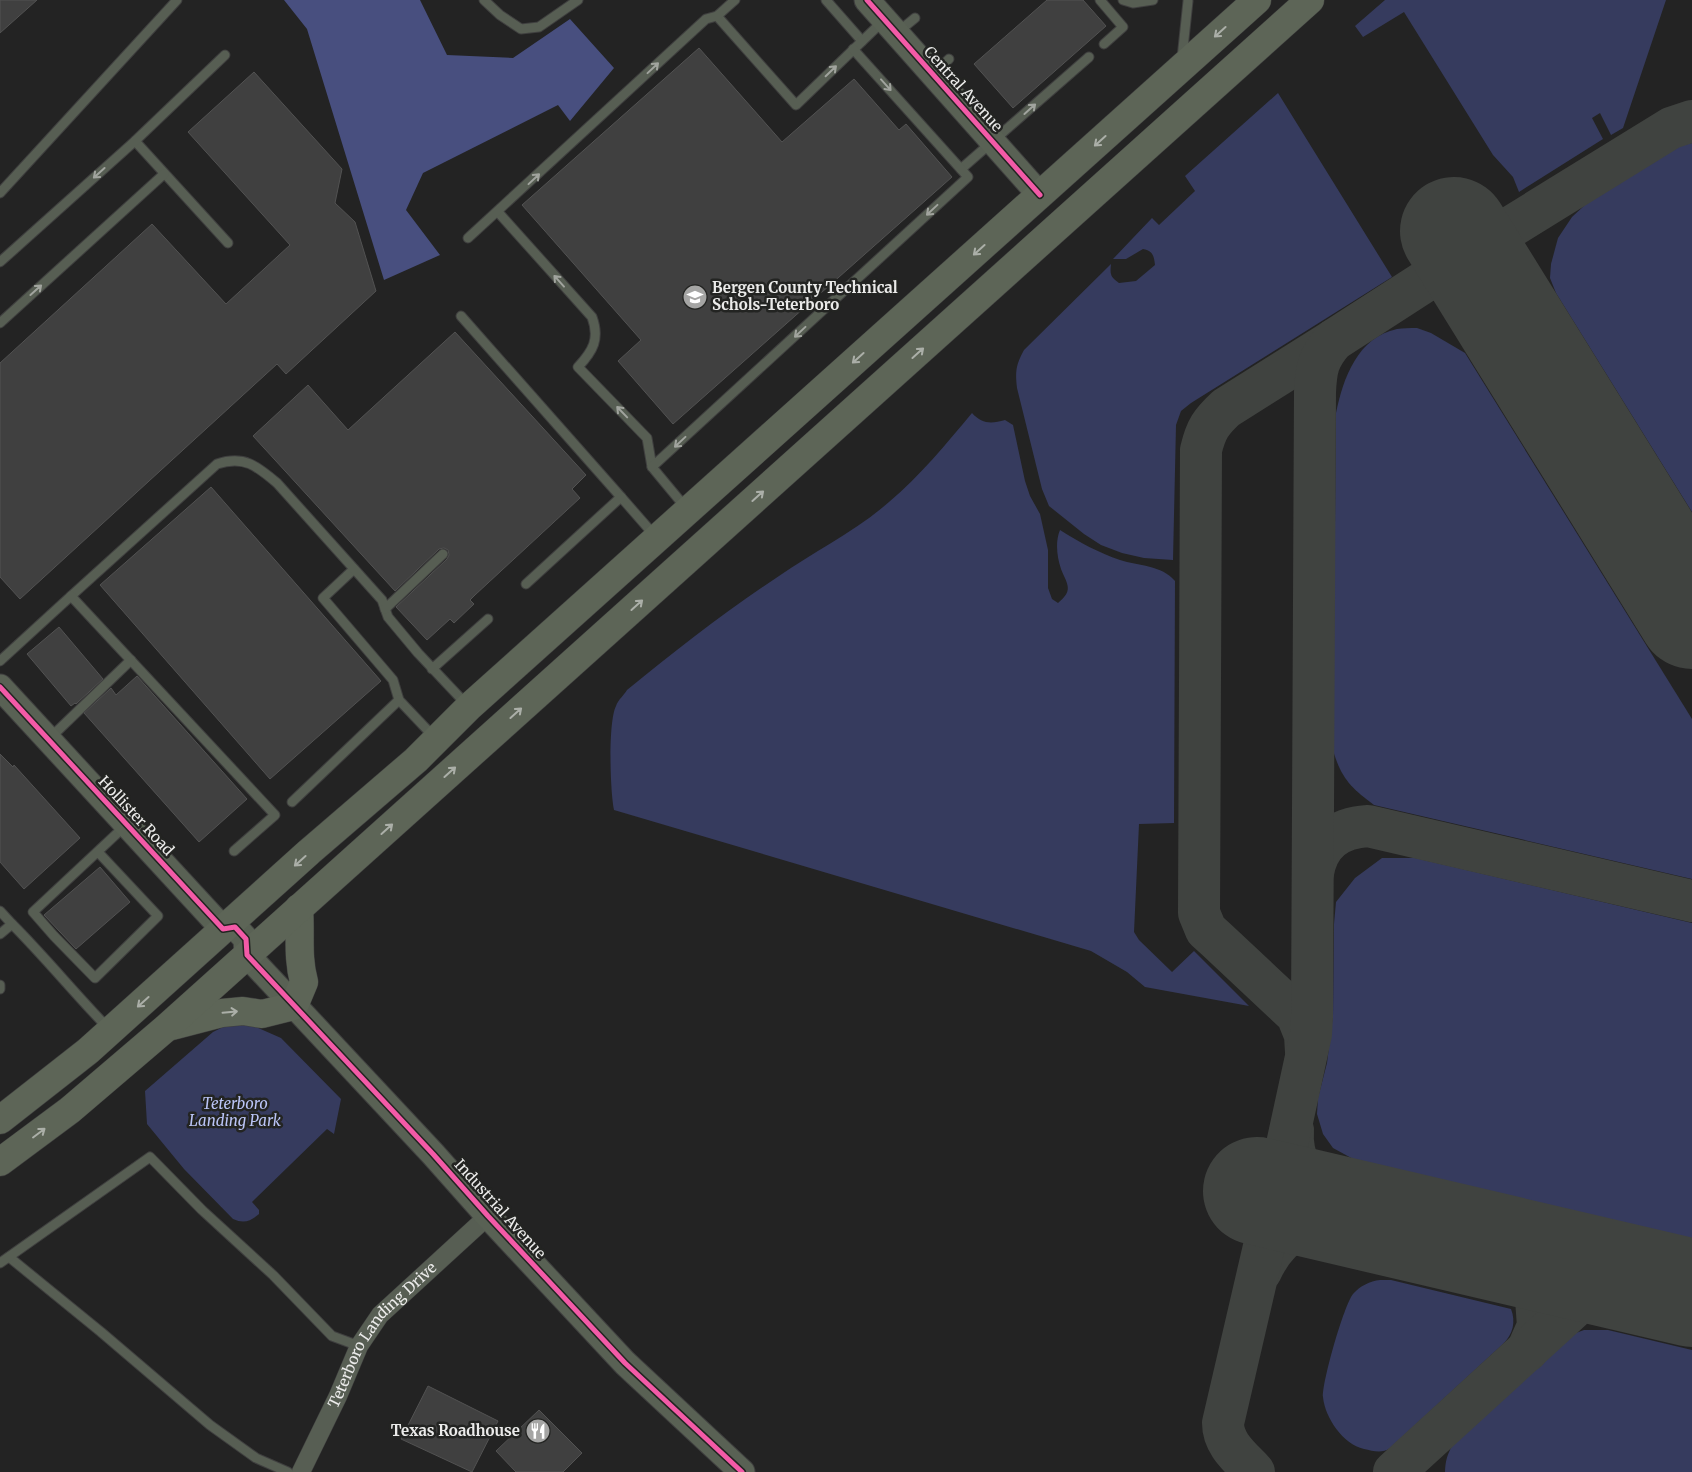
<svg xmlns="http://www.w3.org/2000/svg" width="1692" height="1472" viewBox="0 0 1692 1472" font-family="Merriweather,serif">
<rect width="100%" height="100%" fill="#232323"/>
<g fill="#363b5e">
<path d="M1385,0H1666L1623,128L1611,135L1600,113L1592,118L1603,139L1519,192L1513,177L1493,155L1404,12L1363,37L1355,26Z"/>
<path d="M1278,93L1392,277L1191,403L1181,411L1176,425L1173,560L1144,558L1122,553L1101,545L1084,534L1049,506L1042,489L1017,388C1015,371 1016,365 1024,350L1111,264C1110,274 1110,277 1119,283L1136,281L1155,265C1154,256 1153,251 1143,249L1126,259H1113L1152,218L1159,225L1195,191L1185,176Z"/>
<path d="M1692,143V512L1556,293L1550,278L1551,264L1558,238L1572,217L1586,204L1676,147Z"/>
<path d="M1417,328L1431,333L1465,353L1692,719V879L1374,805C1351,788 1341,778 1333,750L1336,413C1343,378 1358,337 1397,329C1403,328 1410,328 1417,328Z"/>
<path d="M972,413C982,424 991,424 1005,420L1013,425L1025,481L1030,496L1040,514L1048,550V588L1052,599L1058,603C1074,590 1067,584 1061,569C1057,557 1055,542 1060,530C1079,542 1099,553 1120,560C1138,566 1162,565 1175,581L1174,823L1139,824L1134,932L1139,940L1172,972L1194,951L1249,1006L1145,987L1127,972L1091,951L614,810C610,791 608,722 616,706C618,700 624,695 627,690C676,650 726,611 779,576C815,551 856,531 889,502C920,476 946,444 972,413Z"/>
<path d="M1382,858H1415L1692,923V1239L1355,1160L1333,1148L1323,1134L1317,1114L1318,1098L1327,1063L1333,1015L1334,924L1336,902L1355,878Z"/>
<path d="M243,1025L256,1027L281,1038L341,1099L334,1134L327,1129L252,1202L259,1210V1214C251,1221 244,1224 233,1219L184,1169L147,1124L145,1091L213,1032L223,1027Z"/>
<path d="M1380,1280H1391L1511,1309C1516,1322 1513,1334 1503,1344L1390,1448C1382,1454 1373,1451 1364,1449C1343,1444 1325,1418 1323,1397C1322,1382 1344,1305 1353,1294C1360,1286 1370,1281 1380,1280Z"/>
<path d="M1584,1330H1608L1692,1350V1472H1445C1445,1458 1450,1447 1459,1436L1560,1342L1573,1334Z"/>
</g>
<path fill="#484f7f" d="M284,0H420L447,55L513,58L570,19L614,68L570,121L558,105L423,173L406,210L440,255L384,280L307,29Z"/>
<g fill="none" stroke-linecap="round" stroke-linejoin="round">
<g stroke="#404340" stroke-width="42">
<path d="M1313,873C1318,842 1338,828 1368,826L1692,901"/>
<path d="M1306,1052L1305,1035L1297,1015L1217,940L1206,930L1199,913L1201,450C1206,429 1211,422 1226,408L1334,340"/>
<path d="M1293,1130C1291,1156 1304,1187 1327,1201C1333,1206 1341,1209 1348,1212"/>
<path d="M1489,1245L1524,1271L1536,1299L1538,1326L1527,1351"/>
<path d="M1261,1271C1282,1226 1310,1222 1354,1214"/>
<path d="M1254,1472C1240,1457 1223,1444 1223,1423L1276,1195L1311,1034L1312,1017L1315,392C1316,369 1318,358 1334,340L1467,254L1671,128L1692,121"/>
<path d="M1394,1472L1582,1300L1619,1289L1666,1287"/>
</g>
<g stroke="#404340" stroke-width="108">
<path d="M1454,231L1692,615"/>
<path d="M1257,1191L1692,1293"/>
</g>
</g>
<g fill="#404040" stroke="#525252">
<path d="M0,0H37L0,33Z"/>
<path d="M1047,0H1083L1106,26L1013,108L974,64Z"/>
<path d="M699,48L782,142L854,79L899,130L906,124L952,177L673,424L618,361L641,340L522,205Z"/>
<path d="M254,72L342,169L335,203L355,222L376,291L286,374L277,364L20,599L0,577V363L152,224L226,304L290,245L188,132Z"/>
<path d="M455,332L586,475L572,489L580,498L475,595L470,600L474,604L454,623L450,619L427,640L396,607L447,559L449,555L448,550L444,548L439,549L395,591L253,436L308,385L348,430Z"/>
<path d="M211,487L381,681L270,779L100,585Z"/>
<path d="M59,627L103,679L76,704L75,703L71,706L27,654Z"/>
<path d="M137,676L247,799L199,842L84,713L111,688L116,695Z"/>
<path d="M0,754L13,767L14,765L80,838L24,889L0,862Z"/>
<path d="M100,867L130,902L76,949L44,915Z"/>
<path d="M428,1386L498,1421L472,1472L401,1439Z"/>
<path d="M539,1410L582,1453L563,1472H516L496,1451Z"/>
</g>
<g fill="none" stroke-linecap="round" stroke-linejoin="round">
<defs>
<g id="lane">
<path d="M484,0L500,15L521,29L539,27L578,0"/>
<path d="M826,0L862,41"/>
<path d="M1100,0L1123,27L1104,44"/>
<path d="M1123,0L1133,3L1153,0"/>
<path d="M717,16L796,105L883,21"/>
<path d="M898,32L915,18"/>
<path d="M1182,58L1188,1"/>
<path d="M933,74L949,59"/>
<path d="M135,141L228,243"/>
<path d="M961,169L1089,57"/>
<path d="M0,193L177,0"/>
<path d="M498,212L592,317C600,339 593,351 578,367L647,438L652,467L686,508"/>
<path d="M468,238L706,19L717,16L735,0"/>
<path d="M0,262L135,141L225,55"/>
<path d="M461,316L621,497"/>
<path d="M0,323L164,174"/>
<path d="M652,467L968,177L853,49"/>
<path d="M354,569L323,598L393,680L399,700L435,738"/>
<path d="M526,584L621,497L655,536"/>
<path d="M71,596L217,464C244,455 257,466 277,483L382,600L388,617L418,653L467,705"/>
<path d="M385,609L443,554"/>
<path d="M0,661L71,596L275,815L234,851"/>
<path d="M432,669L488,619"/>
<path d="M50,738L131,660"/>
<path d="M292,802L399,700"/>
<path d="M98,852L158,916L95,978L54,936L33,912L126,825"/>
<path d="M0,911L12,924"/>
<path d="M0,934L12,924C45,957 75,994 108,1028"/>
<path d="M0,985V989"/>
<path d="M9,1257L101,1332L210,1425L256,1458L288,1472"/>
<path d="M0,1263L150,1157L202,1210L273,1275L332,1336L359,1346"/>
</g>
<g id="street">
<path id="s1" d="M301,1472L338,1396L359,1346L380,1315L488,1216"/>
</g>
<g id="secondary">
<path d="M867,0L1040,195"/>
<path d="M0,687L223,929L235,927L246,939L247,955L433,1154L488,1216L625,1363L742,1472"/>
</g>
<g id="highway">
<path d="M172,1026L222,1013L243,1011L262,1014L294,1006L304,982C297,956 301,935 299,908"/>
<path d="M0,1120L88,1051L309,852L416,760L469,707L1257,0"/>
<path d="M0,1162L70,1110L166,1028L1310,0"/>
</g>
</defs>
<use href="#lane" stroke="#3f3f3f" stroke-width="11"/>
<use href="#street" stroke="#3f3f3f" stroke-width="19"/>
<use href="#secondary" stroke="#3f3f3f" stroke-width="27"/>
<use href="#highway" stroke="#3f3f3f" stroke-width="29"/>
<use href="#lane" stroke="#575e53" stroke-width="9"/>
<use href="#street" stroke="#575e53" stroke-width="18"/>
<use href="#secondary" stroke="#596154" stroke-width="25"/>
<use href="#highway" stroke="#5d6557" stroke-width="28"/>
<defs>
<g id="cycleway">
<path d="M867,0L1040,195"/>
<path d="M0,687L223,929L235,927L246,939L247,955L433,1154L488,1216L625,1363L742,1472"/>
</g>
</defs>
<use href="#cycleway" stroke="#232422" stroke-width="8"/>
<use href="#cycleway" stroke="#f35aa7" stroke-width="5"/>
</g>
<defs><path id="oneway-shaft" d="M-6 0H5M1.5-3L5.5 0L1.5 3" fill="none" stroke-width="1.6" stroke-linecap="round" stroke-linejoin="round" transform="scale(1.25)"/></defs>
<g stroke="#abafa8">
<use href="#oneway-shaft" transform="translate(1220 32) rotate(138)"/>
<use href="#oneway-shaft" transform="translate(1100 141) rotate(138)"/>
<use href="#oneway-shaft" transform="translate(979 250) rotate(138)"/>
<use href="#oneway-shaft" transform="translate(918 353) rotate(-42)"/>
<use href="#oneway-shaft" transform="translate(858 358) rotate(138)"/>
<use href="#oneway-shaft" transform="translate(758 496) rotate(-42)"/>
<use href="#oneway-shaft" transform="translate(637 605) rotate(-42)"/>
<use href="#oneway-shaft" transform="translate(516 713) rotate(-42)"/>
<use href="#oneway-shaft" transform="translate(450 772) rotate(-42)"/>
<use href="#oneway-shaft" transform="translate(387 829) rotate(-42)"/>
<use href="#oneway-shaft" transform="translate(300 861) rotate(138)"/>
<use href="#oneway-shaft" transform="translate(143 1002) rotate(138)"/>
<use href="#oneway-shaft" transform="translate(230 1012) rotate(-5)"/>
<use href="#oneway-shaft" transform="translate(39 1133) rotate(-37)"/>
</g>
<g stroke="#a1a49e">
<use href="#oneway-shaft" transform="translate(653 68) rotate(-43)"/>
<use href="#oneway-shaft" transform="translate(831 71) rotate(-44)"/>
<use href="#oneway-shaft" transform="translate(886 85) rotate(48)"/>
<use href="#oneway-shaft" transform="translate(1030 109) rotate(-42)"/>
<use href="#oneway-shaft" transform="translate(99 173) rotate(138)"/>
<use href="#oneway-shaft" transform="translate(534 179) rotate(-43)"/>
<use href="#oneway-shaft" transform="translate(932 210) rotate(137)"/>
<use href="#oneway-shaft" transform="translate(559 281) rotate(-132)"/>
<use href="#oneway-shaft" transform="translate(36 290) rotate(-42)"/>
<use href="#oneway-shaft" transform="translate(800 332) rotate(137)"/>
<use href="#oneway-shaft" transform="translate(622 412) rotate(-134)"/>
<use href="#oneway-shaft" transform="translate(680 442) rotate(137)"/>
</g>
<defs>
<symbol id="school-disc" viewBox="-11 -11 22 22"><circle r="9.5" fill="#a5a5a4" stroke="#232422"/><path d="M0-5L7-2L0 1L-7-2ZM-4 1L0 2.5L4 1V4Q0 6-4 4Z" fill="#fff"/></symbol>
<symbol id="restaurant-disc" viewBox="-11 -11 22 22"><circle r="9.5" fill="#a5a5a4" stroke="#232422"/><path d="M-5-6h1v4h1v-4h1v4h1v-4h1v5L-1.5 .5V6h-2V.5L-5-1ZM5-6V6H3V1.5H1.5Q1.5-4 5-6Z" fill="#fff"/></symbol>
</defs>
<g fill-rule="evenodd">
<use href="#school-disc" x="681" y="283" width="28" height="28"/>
<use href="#restaurant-disc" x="524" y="1417" width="28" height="28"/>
</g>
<g text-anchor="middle" stroke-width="5" stroke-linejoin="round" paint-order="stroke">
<g font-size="15" fill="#ebebea" stroke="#232422">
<text transform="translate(963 89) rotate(48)" y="5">Central Avenue</text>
<text transform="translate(136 816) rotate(47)" y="5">Hollister Road</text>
<text transform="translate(500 1209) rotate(48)" y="5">Industrial Avenue</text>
<text dy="5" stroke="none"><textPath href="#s1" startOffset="161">Teterboro Landing Drive</textPath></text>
</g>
<g font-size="15" font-weight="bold" fill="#ebebea" stroke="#232422" text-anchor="start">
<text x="712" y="293">Bergen County Technical<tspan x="712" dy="17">Schols-Teterboro</tspan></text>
<text x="520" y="1436" text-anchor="end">Texas Roadhouse</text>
</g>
<g font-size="15" font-style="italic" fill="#bac4f6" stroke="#232422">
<text x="235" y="1109">Teterboro<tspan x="235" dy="17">Landing Park</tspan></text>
</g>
</g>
</svg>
